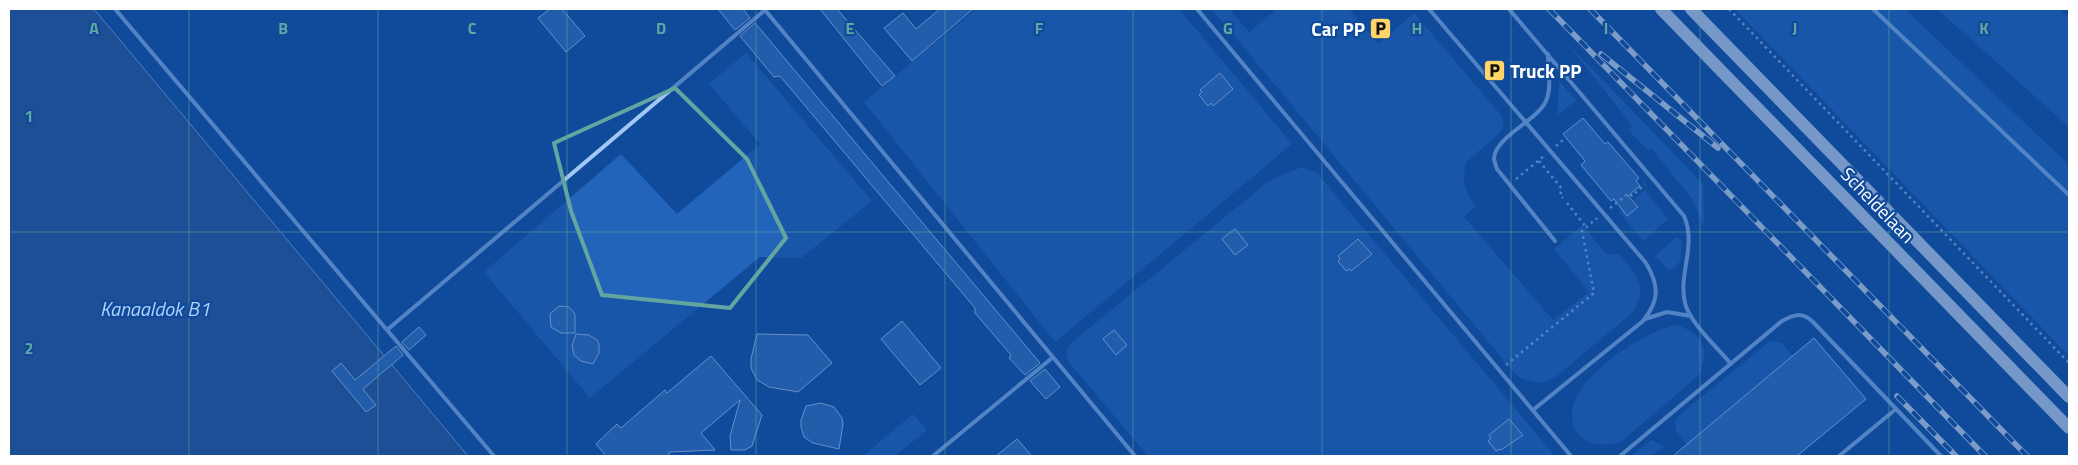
<svg xmlns="http://www.w3.org/2000/svg" width="2078" height="465" viewBox="0 0 2078 465" font-family="'Titillium Web',sans-serif">
<rect width="100%" height="100%" fill="#104a9b"/>
<g fill="#2264ba">
<path d="M976,9H1179L1292,144L1055,342L864,102Z"/>
<path d="M1212,9H1229L1249,32L1277,9H1349L1378,44L1414,13L1501,115C1505,122 1504,127 1500,133L1466,162C1462,180 1464,191 1476,206L1464,217L1553,320L1589,292L1554,249L1582,225L1606,254H1619C1636,275 1650,288 1632,313L1553,379C1538,385 1528,383 1515,374Z"/>
<path d="M1735,9H1905L2069,165V356Z"/>
<path d="M1937,9H2060L2069,19V127Z"/>
<path d="M1566,42L1703,184L1704,228L1693,200L1652,149L1649,151L1630,132L1631,124Z"/>
<path d="M746,53L872,201L801,258L760,257L590,398L484,272L621,154L677,214L760,144L709,84Z"/>
<path d="M1559,81L1576,100L1557,116Z"/>
<path d="M1302,167L1317,173L1555,456H1148L1068,361L1066,353L1071,343L1269,181Z"/>
<path d="M1645,190L1668,219L1643,241L1619,212Z"/>
<path d="M1677,237L1682,242C1681,255 1683,266 1669,270L1655,256Z"/>
<path d="M1678,325C1703,335 1710,349 1699,375L1621,442C1574,455 1557,415 1587,381C1609,357 1645,331 1678,325Z"/>
<path d="M1770,341L1782,343L1793,356L1687,445L1676,431L1675,419Z"/>
<path d="M913,414L927,430L895,456H863Z"/>
<path d="M1651,440L1664,446L1652,456H1631Z"/>
</g>
<path fill="#2a5591" stroke="#95c1f8" d="M9,9H94L468,456H9Z"/>
<g fill="#3874c2" stroke="#cce2fe">
<path d="M550,9H562L585,36L566,52L538,18Z"/>
<path d="M718,9H743L750,18L735,30Z"/>
<path d="M820,9H837L895,76L882,86Z"/>
<path d="M940,9H973L912,61L884,28L903,13L916,29Z"/>
<path d="M755,23L1040,363L1025,375L1009,358L1011,355L975,313V308L780,76L774,77L740,36Z"/>
<path d="M1220,73L1233,89L1213,106L1211,103L1208,106L1199,95L1202,92L1200,90Z"/>
<path d="M1583,118L1605,144L1608,142L1639,178L1636,181L1640,186L1628,196L1638,207L1627,216L1614,199L1611,201L1581,165L1585,161L1563,134Z"/>
<path d="M1235,229L1248,245L1235,255L1222,239Z"/>
<path d="M1358,239L1372,254L1351,271L1349,269L1346,271L1338,261L1340,258L1338,256Z"/>
<path d="M559,306L569,307L575,314V333H561L551,327L550,314Z"/>
<path d="M902,321L941,368L920,385L881,339Z"/>
<path d="M419,327L426,335L409,350L402,342Z"/>
<path d="M1114,330L1127,345L1116,355L1103,339Z"/>
<path d="M576,334L589,335L597,340L599,344V353L593,364L581,361L574,355L572,346Z"/>
<path d="M757,334L808,335L832,363L798,392L769,387L757,380L751,368V359Z"/>
<path d="M1814,338L1866,399L1797,456H1673Z"/>
<path d="M396,346L403,355L363,389L376,405L366,412L332,371L341,363L355,380Z"/>
<path d="M711,356L762,415L752,446L745,450H731L730,436L740,400L701,433L715,450L669,452V456H606L596,444L617,424L621,428L665,390L667,393Z"/>
<path d="M1045,369L1060,387L1046,399L1030,381Z"/>
<path d="M821,403L834,407L842,418L843,424L839,449L813,443L804,437L801,427V420L806,406Z"/>
<path d="M1509,419L1523,435L1501,450L1500,449L1496,451L1488,441L1491,438L1489,435Z"/>
<path d="M1017,439L1032,456H996Z"/>
</g>
<g fill="none" stroke-linecap="round" stroke-linejoin="round">
<g stroke="#a3c7f5" stroke-width="2.5" stroke-dasharray="2.5 4" stroke-linecap="butt">
<path d="M1729,9L2069,363"/>
<path d="M1556,146L1563,140"/>
<path d="M1539,161L1562,189L1560,195L1563,198"/>
<path d="M1516,179L1544,156"/>
<path d="M1567,203L1586,227"/>
<path d="M1610,208L1629,193L1632,196L1645,184"/>
<path d="M1506,365L1594,293L1582,231L1597,218"/>
</g>
<g stroke="#a3c7f5" stroke-width="4">
<path d="M115,9L387,330"/>
<path d="M1197,9L1571,456"/>
<path d="M1429,9L1646,263C1659,285 1660,300 1643,321L1533,410"/>
<path d="M1509,9L1684,216C1697,245 1678,274 1685,303C1690,323 1717,347 1731,364"/>
<path d="M1873,9L2069,195"/>
<path d="M765,10L1135,456"/>
<path d="M1548,54C1548,69 1552,87 1546,101C1537,121 1496,136 1494,158C1494,161 1496,166 1497,169L1555,241"/>
<path d="M1645,319L1667,312L1691,316"/>
<path d="M494,456L387,330L765,10L764,9"/>
<path d="M933,456L1052,358"/>
<path d="M1620,456L1782,321C1795,314 1802,312 1813,322L1941,456"/>
<path d="M1839,456L1896,409"/>
</g>
<g stroke="#f1f6ff" stroke-width="12">
<path d="M1661,9L2069,428"/>
<path d="M1691,9L2069,397"/>
</g>
<defs>
<g id="rail">
<path d="M1549,9L1985,456"/>
<path d="M1590,9L2027,456"/>
<path d="M1601,54L1718,148"/>
<path d="M1897,396L1956,456"/>
</g>
</defs>
<use href="#rail" stroke="#fff" stroke-width="5.5"/>
<use href="#rail" stroke="#104a9b" stroke-width="4" stroke-dasharray="11" stroke-linecap="butt"/>
</g>
<path d="M0 0H2078V465H0ZM675,88L747,159L786,238L730,308L602,295L571,211L554,143Z" fill="#104a9b" fill-opacity=".55" fill-rule="evenodd"/>
<path fill="none" stroke="#63a6a1" stroke-width="4" stroke-linejoin="round" d="M675,88L747,159L786,238L730,308L602,295L571,211L554,143Z"/>
<path fill="none" stroke="#63a6a1" stroke-width="1" stroke-opacity="0.55" d="M189,9V456M378,9V456M567,9V456M756,9V456M945,9V456M1133,9V456M1322,9V456M1511,9V456M1700,9V456M1889,9V456M9,232H2069"/>
<defs>
<symbol id="parking-square" viewBox="-11 -11 22 22"><rect x="-9" y="-9" width="18" height="18" rx="4" fill="#ffd667" stroke="#104a9b"/><path d="M-3.5-5.5H1a3.5 3.5 0 0 1 0 7H-1V5.5H-3.5ZM-1-3.4V-.6H.8a1.4 1.4 0 0 0 0-2.8Z" fill="#111"/></symbol>
</defs>
<g fill-rule="evenodd">
<use href="#parking-square" x="1368" y="16" width="25" height="25"/>
<use href="#parking-square" x="1482" y="58" width="25" height="25"/>
</g>
<g text-anchor="middle" stroke-width="4.5" stroke-linejoin="round" paint-order="stroke">
<g font-size="19" font-weight="bold" fill="#fff" stroke="#104a9b" text-anchor="end">
<text x="1365" y="36">Car PP</text>
<text x="1510" y="78" text-anchor="start">Truck PP</text>
</g>
<g font-size="19" fill="#fff" stroke="#104a9b">
<text transform="translate(1878 205) rotate(46)" y="7">Scheldelaan</text>
</g>
<g font-size="20" font-style="italic" fill="#afd1fb" stroke="#104a9b">
<text x="155" y="316">Kanaaldok B1</text>
</g>
</g>
<g font-size="16" text-anchor="middle" font-weight="bold" fill="#63a6a1" stroke="#104a9b" stroke-width="4.5" stroke-linejoin="round" paint-order="stroke">
<text x="94" y="34">A</text>
<text x="283" y="34">B</text>
<text x="472" y="34">C</text>
<text x="661" y="34">D</text>
<text x="850" y="34">E</text>
<text x="1039" y="34">F</text>
<text x="1228" y="34">G</text>
<text x="1417" y="34">H</text>
<text x="1606" y="34">I</text>
<text x="1795" y="34">J</text>
<text x="1984" y="34">K</text>
<text x="29" y="122">1</text>
<text x="29" y="354">2</text>
</g>
<rect width="2078" height="465" fill="none" stroke="#ffffff" stroke-width="20"/>
</svg>
